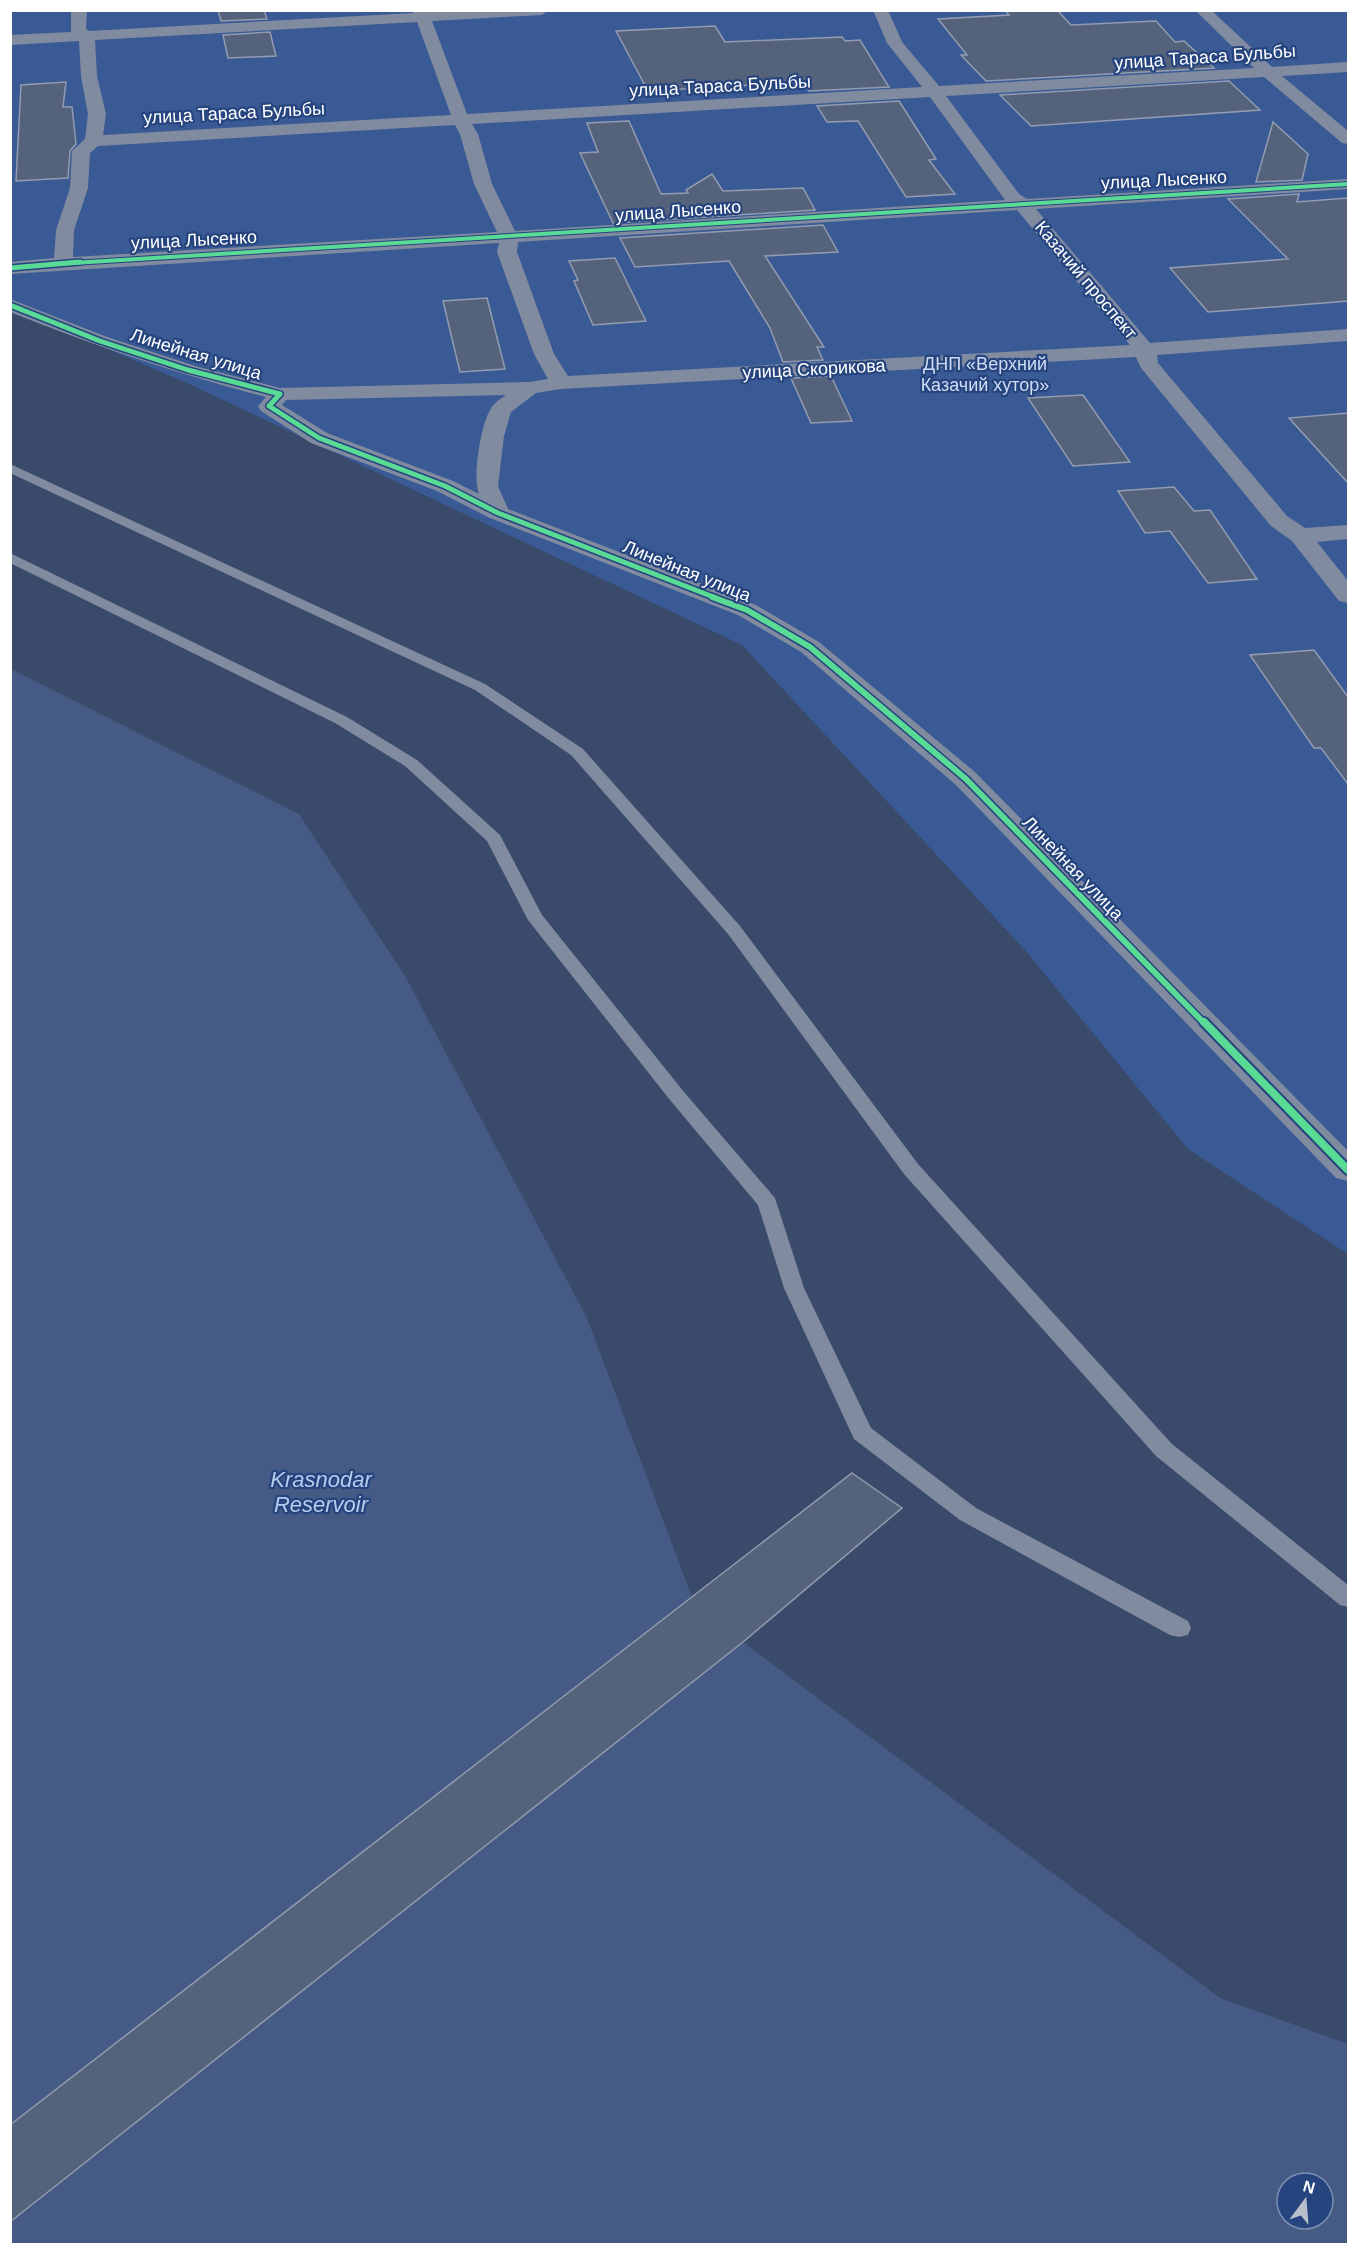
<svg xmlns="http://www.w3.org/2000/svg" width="1359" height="2255" viewBox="0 0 1359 2255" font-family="Helvetica,sans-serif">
<rect width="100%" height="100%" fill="#3a4a6a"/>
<path fill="#3a5a95" d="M11,11H1348V1254L1188,1149L1025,950L742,645L185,382L11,308Z"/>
<g fill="#455a84" fill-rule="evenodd">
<path d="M11,669L299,814L405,976L587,1318L692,1597L11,2125Z"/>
<path d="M743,1642L1220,1998L1348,2044V2244H11V2222ZM1287,2183H1323V2219H1287Z"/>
</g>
<g fill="#55627c" stroke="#939caf" stroke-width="1.5">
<path d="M218,10H264L267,19L221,21Z"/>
<path d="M1005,10H1057L1071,25L1156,21L1175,42L1184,41L1214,68L986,81L961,55H967L938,19L1009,15Z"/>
<path d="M715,26L725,42L842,37L845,41L860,40L889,87L809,91L803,82L648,91L616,31Z"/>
<path d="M270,32L276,56L228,58L223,35Z"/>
<path d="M1229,81L1260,110L1031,126L1000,95Z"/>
<path d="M66,82L63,107H72L76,144L70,151L68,178L16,181L21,85Z"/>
<path d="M899,101L936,159L929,160L955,194L906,197L858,121L827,122L817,106Z"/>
<path d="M629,121L661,194L688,193L686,190L712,174L723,191L803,188L815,210L613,223L580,153L598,152L587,123Z"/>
<path d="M1273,122L1308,154L1302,180L1256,182Z"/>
<path d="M1299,194L1297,202L1348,198V301L1208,312L1170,268L1288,259L1228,199Z"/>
<path d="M823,225L838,252L765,256L824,347H817L823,360L783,362L770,328L729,261L635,267L620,238Z"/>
<path d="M615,258L646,321L593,325L574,281L578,280L569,261Z"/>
<path d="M487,298L505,369L460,372L443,301Z"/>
<path d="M831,376L852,421L811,423L791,378Z"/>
<path d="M1083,395L1130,462L1073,466L1028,398Z"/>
<path d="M1348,413V483L1289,418Z"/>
<path d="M1174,487L1194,511L1210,510L1257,579L1208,583L1170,531L1145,533L1118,491Z"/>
<path d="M1314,650L1348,697V784L1321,748H1314L1250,655Z"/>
<path d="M852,1473L902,1508L743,1642L10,2222V2125Z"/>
</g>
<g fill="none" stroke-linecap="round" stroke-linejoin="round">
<g fill="#808ba0" fill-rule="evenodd">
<path d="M10,464L485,684L583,749L740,926L918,1164L1172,1444L1348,1585V1607L1340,1605L1156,1456L904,1174L728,934L571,755L475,690L10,473Z"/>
<path d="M10,553L347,717L417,760L500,835L542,915L684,1092L775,1198L804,1288L871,1428L976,1508L1188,1621L1191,1628L1188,1635L1179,1637L1170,1635L960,1520L854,1439L784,1288L758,1205L670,1100L528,920L487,841L405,766L335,723L10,563Z"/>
</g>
<path fill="#808ba0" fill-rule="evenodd" d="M71,10H87L86,29L89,31L413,13V10H549L542,15L432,21L467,114L922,87L887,43L873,10H888L902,42L939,86L1254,68L1195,10H1211L1272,67L1348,62V72L1282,76L1348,131V144L1342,143L1264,77L946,96L1019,194L1027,199L1348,179V189L1036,209L1150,343L1348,329V341L1157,355L1158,363L1287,516L1305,528L1348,525V539L1317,542L1348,581V603L1339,601L1292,541L1271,526L1141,368L1136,357L561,389L536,393L511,412L504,436L498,486L508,509L756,605L819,642L976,773L1348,1151V1181L1336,1178L956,785L801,652L738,615L490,518L437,491L311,443L261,411L258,406L266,397C177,374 95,346 10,312V299L107,337L195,366L280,388L530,382L548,379L534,354L497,252L499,243L10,274V262L54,258L56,230L70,188L72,151L85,139L88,114L81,76L79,41L10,45V35L71,32ZM417,22L451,115L103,135L106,114L97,76L95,40ZM930,97L1005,200L515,231L492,184L478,134L472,124ZM455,125L460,134L474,184L497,232L73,257L74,230L88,188L90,153L98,146ZM1017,210L1130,345L568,376L554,354L517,252L518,242ZM506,395C502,398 495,402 492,407C481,421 472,478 479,494L453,481L327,433L282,405L286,400Z"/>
<defs>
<path id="cycleway-far3" d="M57,264L1348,184"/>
<g id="cycleway-far2">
<path d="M10,268L80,262"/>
<path d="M10,305L100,341L188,370L280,394L269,406L319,438L445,486L498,513L716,598"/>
</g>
<path id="cycleway-far1" d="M712,597L747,610L810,647L966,779L1205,1024"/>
<path id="cycleway" d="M1204,1022L1348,1170"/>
</defs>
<use href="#cycleway-far3" stroke="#26447e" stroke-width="6"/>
<use href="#cycleway-far2" stroke="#26447e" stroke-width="8"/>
<use href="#cycleway-far1" stroke="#26447e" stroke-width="9"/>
<use href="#cycleway" stroke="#26447e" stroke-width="12"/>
<use href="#cycleway-far3" stroke="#5adb95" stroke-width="4"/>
<use href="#cycleway-far2" stroke="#5adb95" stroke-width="5"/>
<use href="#cycleway-far1" stroke="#5adb95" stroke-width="6"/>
<use href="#cycleway" stroke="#5adb95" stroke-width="8"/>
</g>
<g text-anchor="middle" stroke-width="4.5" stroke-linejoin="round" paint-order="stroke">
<g font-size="18" fill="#fff" stroke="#26447e">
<text transform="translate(1205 57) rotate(-4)" y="6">улица Тараса Бульбы</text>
<text transform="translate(720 86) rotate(-3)" y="6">улица Тараса Бульбы</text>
<text transform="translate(234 113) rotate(-3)" y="6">улица Тараса Бульбы</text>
<text transform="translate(1164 180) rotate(-3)" y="6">улица Лысенко</text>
<text transform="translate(678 211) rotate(-4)" y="6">улица Лысенко</text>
<text transform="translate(194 240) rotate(-3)" y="6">улица Лысенко</text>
<text transform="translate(1086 280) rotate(50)" y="6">Казачий проспект</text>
<text transform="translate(196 354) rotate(17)" y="6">Линейная улица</text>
<text transform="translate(814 369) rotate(-3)" y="6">улица Скорикова</text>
<text transform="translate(687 571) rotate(22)" y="6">Линейная улица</text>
<text transform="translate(1073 868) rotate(46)" y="6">Линейная улица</text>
</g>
<g font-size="18" fill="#cfdcf4" stroke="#26447e">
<text x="985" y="370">ДНП «Верхний<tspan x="985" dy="21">Казачий хутор»</tspan></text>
</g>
<g font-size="22" font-style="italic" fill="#b7cbed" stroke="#26447e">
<text x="321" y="1487">Krasnodar<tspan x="321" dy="25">Reservoir</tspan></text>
</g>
</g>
<rect width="1359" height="2255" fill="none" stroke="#ffffff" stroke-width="24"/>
<g transform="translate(1305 2201) rotate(16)"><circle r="28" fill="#26447e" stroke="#7d8fb2" stroke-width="1.5"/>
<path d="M0-4.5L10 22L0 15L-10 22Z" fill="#bac0cb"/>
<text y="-9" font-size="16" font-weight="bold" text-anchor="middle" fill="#ffffff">N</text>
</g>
</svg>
